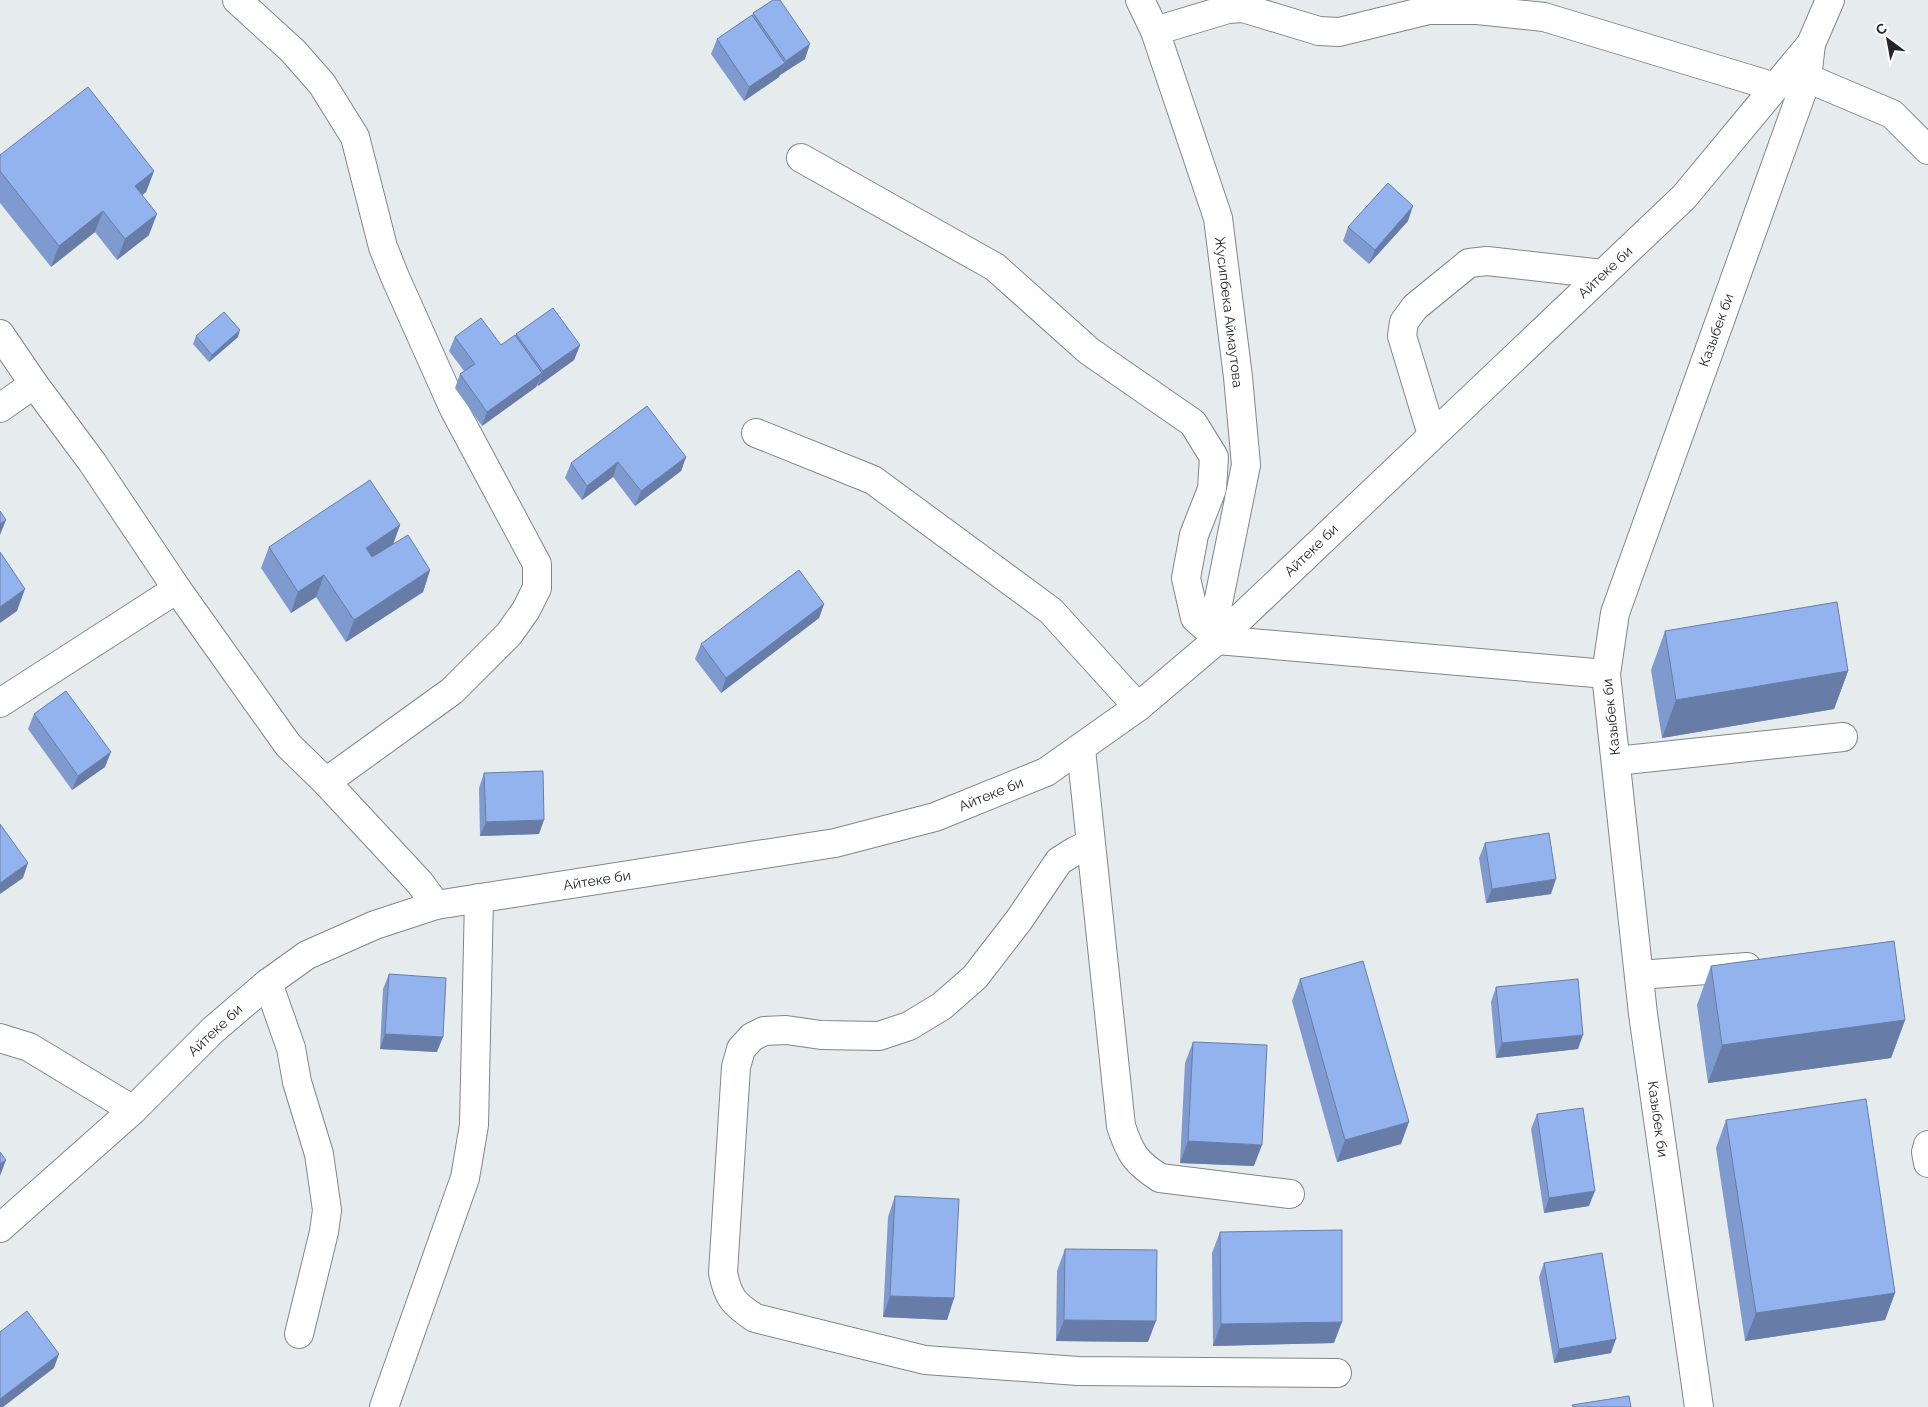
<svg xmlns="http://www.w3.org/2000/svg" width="1928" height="1407" viewBox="0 0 1928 1407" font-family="Raleway,sans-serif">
<rect width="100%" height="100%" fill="#e6ebee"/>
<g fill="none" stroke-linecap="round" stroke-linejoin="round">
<defs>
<g id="minor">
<path d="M237,0L293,51L322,84L355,137L383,247L395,277L454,409L537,564V588L526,610L509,634L452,691L326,782"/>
<path d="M1140,0L1155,31L1218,218L1238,377L1246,465L1212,633"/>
<path d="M1155,31L1228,9L1243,8L1319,31L1339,32L1429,10H1477L1544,17L1775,87"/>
<path d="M1807,78L1892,114L1928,150"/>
<path d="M801,158L995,267L1089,351L1193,423L1214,457L1212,489L1194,535L1186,578L1195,618L1212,633L1217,640L1606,674"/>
<path d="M0,334L34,384L92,462L177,589L288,745L326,782L420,883L436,905"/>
<path d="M0,408L34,384"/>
<path d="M756,433L873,480L1051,611L1138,707"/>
<path d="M1432,435L1402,336L1404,322L1415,307L1469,263L1487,261L1603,274"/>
<path d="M0,703L177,589"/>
<path d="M1081,749L1121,1126C1130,1153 1135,1162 1160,1178L1290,1194"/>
<path d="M1616,761L1843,737"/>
<path d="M1090,844L1075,851L1059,861L1019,920L975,977L942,1006L909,1026L879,1036L821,1035L786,1030L764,1031L752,1037L741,1049L736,1067L723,1273C728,1298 734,1304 755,1318L925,1360L1078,1371L1337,1373"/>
<path d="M1639,975L1747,967"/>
<path d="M268,983L291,1048L297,1082L319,1154L327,1210L324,1232L299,1334"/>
<path d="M0,1038L29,1047L133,1110"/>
<path d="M1928,1145L1926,1152L1928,1163"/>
<path d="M0,1228L133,1110L213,1030L268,983L307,955L375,925L436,905L835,843L935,817L1046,772L1138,707L1217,640L1684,197L1811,44"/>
<path d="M384,1407L465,1178L474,1125L479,898"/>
<path d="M1699,1407L1643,1014L1606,674L1615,613L1807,78L1811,44L1830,0"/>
</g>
</defs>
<use href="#minor" stroke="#818689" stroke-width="30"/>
<use href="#minor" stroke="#fff" stroke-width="28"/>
</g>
<g fill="#7e9ace">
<path d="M753,13L805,59L780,75L779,77L744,101L711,54L717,39L752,16Z"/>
<path d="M0,155L154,171L146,192L142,195L149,235L117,260L95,232L51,267L0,203Z"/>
<path d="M1408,221L1369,264L1343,241L1348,227Z"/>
<path d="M516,334L580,345L574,360L538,386L537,385L536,387L482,426L455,388L460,374L464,371L449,351L455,337L501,345L515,336Z"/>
<path d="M196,336L238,337L209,362L193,344Z"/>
<path d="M686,457L681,471L635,506L613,477L582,500L565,478L571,463Z"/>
<path d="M400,525L393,544L430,570L423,592L346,642L316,597L291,613L261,568L269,547Z"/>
<path d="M824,604L819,618L721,693L695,659L701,644Z"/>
<path d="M1665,631L1848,671L1834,709L1662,738L1651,670Z"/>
<path d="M34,714L105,767L72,790L28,729Z"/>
<path d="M484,773L539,834L480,836L479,788Z"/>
<path d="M1485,843L1551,894L1486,903L1479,858Z"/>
<path d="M1711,966L1905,1020L1891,1058L1708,1083L1697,1005Z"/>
<path d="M389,974L437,1052L380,1049L383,989Z"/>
<path d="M1300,979L1401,1144L1337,1162L1292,1001Z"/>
<path d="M1496,987L1578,1049L1496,1058L1491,1002Z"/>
<path d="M1193,1042L1254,1166L1180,1163L1185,1063Z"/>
<path d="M1537,1114L1589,1206L1544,1213L1531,1129Z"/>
<path d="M1726,1120L1895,1293L1885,1320L1745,1341L1716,1148Z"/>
<path d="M895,1196L954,1298L947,1320L883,1317L888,1217Z"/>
<path d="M1220,1232L1334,1343L1213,1346L1212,1253Z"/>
<path d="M1065,1249L1148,1342L1056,1341L1057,1271Z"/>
<path d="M1544,1263L1611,1353L1554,1363L1539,1277Z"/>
</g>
<g fill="#677da7">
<path d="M810,44L805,59L780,75L786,61Z"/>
<path d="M785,63L779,77L744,101L749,87Z"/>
<path d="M154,171L146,192L127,207L135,186Z"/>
<path d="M1413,206L1408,221L1369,264L1375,250Z"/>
<path d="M103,211L95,232L51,267L59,246Z"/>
<path d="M157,214L149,235L117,260L125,239Z"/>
<path d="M240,330L238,337L209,362L212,355Z"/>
<path d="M580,345L574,360L538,386L543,371Z"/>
<path d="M542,373L536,387L482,426L487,412Z"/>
<path d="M686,457L681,471L635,506L641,491Z"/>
<path d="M618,462L613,477L582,500L587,486Z"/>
<path d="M6,520L0,535V524Z"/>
<path d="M400,525L392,547L358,569L366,548Z"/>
<path d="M430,570L423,592L346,642L354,620Z"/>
<path d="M324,575L316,597L291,613L298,592Z"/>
<path d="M25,589L17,611L0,623V607Z"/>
<path d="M824,604L819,618L721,693L726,678Z"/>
<path d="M1848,671L1834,709L1662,738L1676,700Z"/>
<path d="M111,752L105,767L72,790L78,776Z"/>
<path d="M544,820L539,834L480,836L486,822Z"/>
<path d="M28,863L23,878L0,894V883Z"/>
<path d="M1556,879L1551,894L1486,903L1492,889Z"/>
<path d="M1905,1020L1891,1058L1708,1083L1722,1045Z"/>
<path d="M385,1034L443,1037L437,1052L380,1049Z"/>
<path d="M1583,1035L1578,1049L1496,1058L1502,1043Z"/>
<path d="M1409,1122L1401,1144L1337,1162L1345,1140Z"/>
<path d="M1188,1141L1262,1145L1254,1166L1180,1163Z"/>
<path d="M6,1160L0,1176V1164Z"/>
<path d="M1595,1191L1589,1206L1544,1213L1549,1198Z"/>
<path d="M1895,1293L1885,1320L1745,1341L1756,1313Z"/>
<path d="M890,1296L954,1298L947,1320L883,1317Z"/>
<path d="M1064,1320L1156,1321L1148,1342L1056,1341Z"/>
<path d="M1342,1322L1334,1343L1213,1346L1221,1324Z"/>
<path d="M1616,1339L1611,1353L1554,1363L1559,1349Z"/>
<path d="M59,1354L54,1368L3,1407H0V1399Z"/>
</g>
<g fill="#93b3ef" stroke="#677da7">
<path d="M773,0H780L810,44L786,61L753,13Z"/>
<path d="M752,15L785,63L749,87L717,39Z"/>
<path d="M88,87L154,171L135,186L157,214L125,239L103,211L59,246L0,171V155Z"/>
<path d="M1388,183L1413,206L1375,250L1348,227Z"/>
<path d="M553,308L580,345L543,371L516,334Z"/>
<path d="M224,312L240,330L212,355L196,336Z"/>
<path d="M481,318L501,345L515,335L542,373L487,412L460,374L475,364L455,337Z"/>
<path d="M647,406L686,457L641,491L618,462L587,486L571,463Z"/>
<path d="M370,480L400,525L366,548L372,557L408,535L430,570L354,620L324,575L298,592L269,547Z"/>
<path d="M0,511L6,520L0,524Z"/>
<path d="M0,552L25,589L0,607Z"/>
<path d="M799,570L824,604L726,678L701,644Z"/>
<path d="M1837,602L1848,671L1676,700L1665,631Z"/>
<path d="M66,691L111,752L78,776L34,714Z"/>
<path d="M543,771L544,820L486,822L484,773Z"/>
<path d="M0,824L28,863L0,883Z"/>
<path d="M1549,833L1556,879L1492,889L1485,843Z"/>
<path d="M1894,941L1905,1020L1722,1045L1711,966Z"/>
<path d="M1363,961L1409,1122L1345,1140L1300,979Z"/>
<path d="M389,974L446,978L443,1037L385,1034Z"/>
<path d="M1578,979L1583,1035L1502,1043L1496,987Z"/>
<path d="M1193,1042L1267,1045L1262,1145L1188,1141Z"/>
<path d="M1866,1099L1895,1293L1756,1313L1726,1120Z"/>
<path d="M1583,1108L1595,1191L1549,1198L1537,1114Z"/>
<path d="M0,1152L6,1160L0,1164Z"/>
<path d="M895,1196L959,1199L954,1298L890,1296Z"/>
<path d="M1342,1230V1322L1221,1324L1220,1232Z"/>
<path d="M1065,1249L1157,1250L1156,1321L1064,1320Z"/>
<path d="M1602,1253L1616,1339L1559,1349L1544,1263Z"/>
<path d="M27,1311L59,1354L0,1399V1332Z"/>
<path d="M1629,1396L1631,1407H1573L1572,1405Z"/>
</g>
<g text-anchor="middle" stroke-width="4.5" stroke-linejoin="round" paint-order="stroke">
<g font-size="14" fill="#232526" stroke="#fff">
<text transform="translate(1605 272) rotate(-43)" y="5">Айтеке би</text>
<text transform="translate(1229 312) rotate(83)" y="5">Жусипбека Аймаутова</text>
<text transform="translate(1716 330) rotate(-70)" y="5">Казыбек би</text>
<text transform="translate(1311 550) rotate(-44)" y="5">Айтеке би</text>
<text transform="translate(1611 717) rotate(-96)" y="5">Казыбек би</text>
<text transform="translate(991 794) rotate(-22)" y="5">Айтеке би</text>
<text transform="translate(597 880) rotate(-9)" y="5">Айтеке би</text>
<text transform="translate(215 1030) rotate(-43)" y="5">Айтеке би</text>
<text transform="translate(1658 1119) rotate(82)" y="5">Казыбек би</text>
</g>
</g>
<g transform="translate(1888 40) rotate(328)" stroke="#ffffff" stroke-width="4" paint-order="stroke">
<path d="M0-4L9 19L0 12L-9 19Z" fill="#232526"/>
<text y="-8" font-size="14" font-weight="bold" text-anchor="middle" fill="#232526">С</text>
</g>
</svg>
